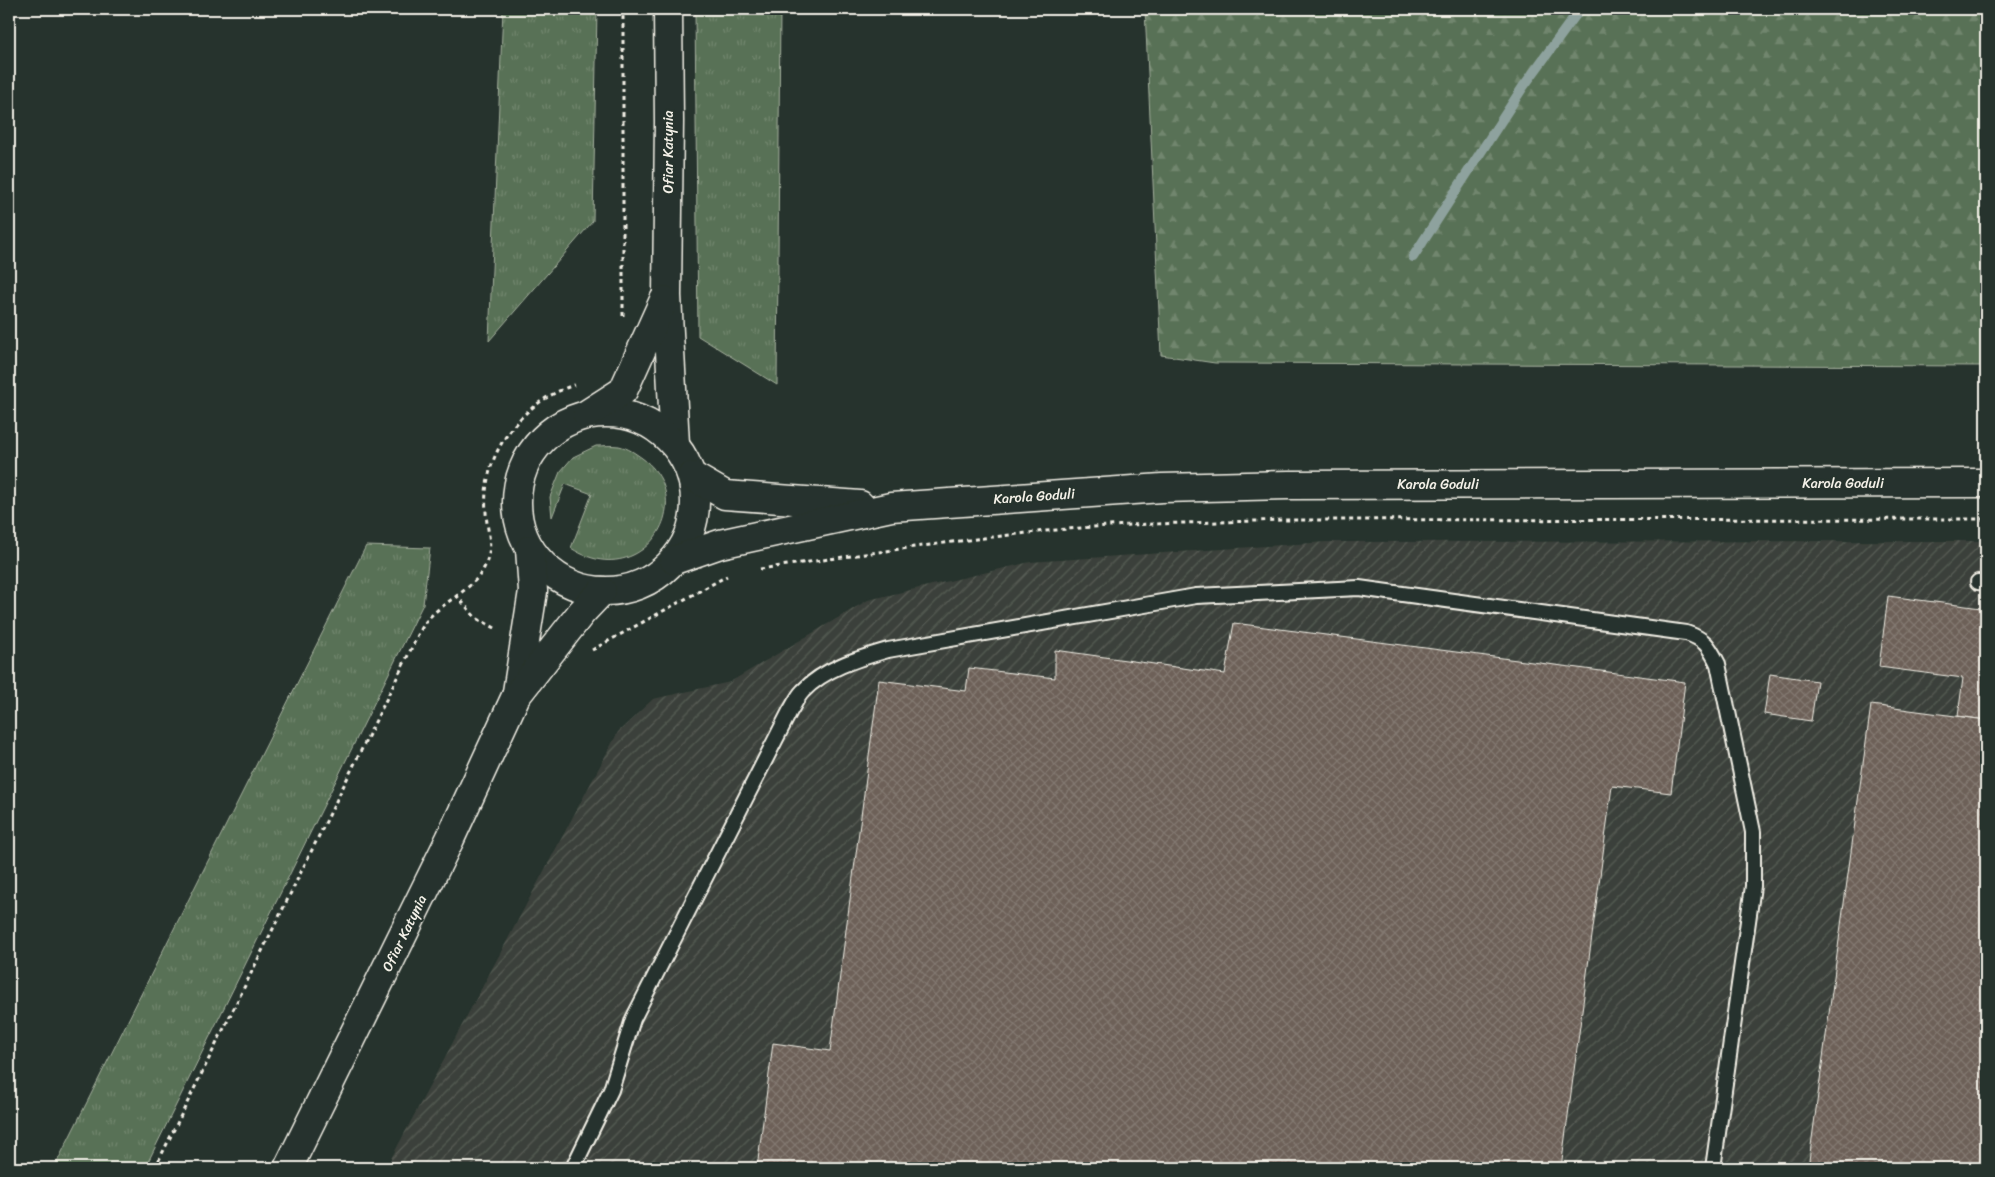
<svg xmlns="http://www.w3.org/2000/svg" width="1995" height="1177" viewBox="0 0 1995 1177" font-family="Sriracha,sans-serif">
<defs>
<pattern id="industrial-furrows" width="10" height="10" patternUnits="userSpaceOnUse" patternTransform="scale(1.25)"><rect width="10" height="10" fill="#3b413a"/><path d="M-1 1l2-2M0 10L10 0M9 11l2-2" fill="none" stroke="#585d56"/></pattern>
<pattern id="grass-tufts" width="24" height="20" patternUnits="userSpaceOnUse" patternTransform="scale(1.25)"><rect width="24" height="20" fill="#597156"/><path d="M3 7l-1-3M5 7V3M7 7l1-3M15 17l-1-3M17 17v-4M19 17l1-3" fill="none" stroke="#71866e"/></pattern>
<pattern id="forest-firs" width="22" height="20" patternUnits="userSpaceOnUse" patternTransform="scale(1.25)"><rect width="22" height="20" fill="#597156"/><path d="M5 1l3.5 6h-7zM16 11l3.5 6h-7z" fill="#71866e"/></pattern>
<pattern id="building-cross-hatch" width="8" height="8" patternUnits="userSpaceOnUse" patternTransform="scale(1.25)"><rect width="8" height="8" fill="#6d6158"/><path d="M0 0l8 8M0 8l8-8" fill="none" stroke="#827870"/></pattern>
</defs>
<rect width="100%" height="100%" fill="#26332d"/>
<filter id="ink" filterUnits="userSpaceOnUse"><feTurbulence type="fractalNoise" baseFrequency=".02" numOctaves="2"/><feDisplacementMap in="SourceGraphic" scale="10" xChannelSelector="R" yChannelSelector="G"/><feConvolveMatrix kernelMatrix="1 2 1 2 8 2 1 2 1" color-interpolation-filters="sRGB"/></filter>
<g filter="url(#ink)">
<path fill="url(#industrial-furrows)" d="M1986,541V1168H386L618,732L653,699L730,682L868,600L1030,562L1326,542Z"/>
<g fill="url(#grass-tufts)" stroke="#a6b19f">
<path d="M503,9H597L593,221L489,341Z"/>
<path d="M695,9H780L777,385L698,336Z"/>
<path d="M596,446C603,446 611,445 619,446C628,448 635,453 642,458C702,501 641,594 571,548L592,494L565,484L552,517L550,497L560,472L573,457Z"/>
<path d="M366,546L430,548L423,604L145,1168H54Z"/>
</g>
<path fill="url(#forest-firs)" stroke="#a6b19f" d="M1145,9H1986V366L1215,363L1161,355Z"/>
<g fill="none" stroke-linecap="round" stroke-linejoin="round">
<path stroke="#8ea29e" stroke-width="10" d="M1413,257L1523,87L1580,9"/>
</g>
<g fill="url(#building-cross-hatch)" stroke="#f4f1e8">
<path d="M1888,596L1981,608L1980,618L1986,619V720L1958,716L1963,678L1879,667Z"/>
<path d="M1234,623L1685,682L1671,793L1612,786L1561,1168H757L773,1043L830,1051L879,680L966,691L969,668L1055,678V650L1225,674Z"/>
<path d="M1770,674L1817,681L1811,721L1764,714Z"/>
<path d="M1871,705L1986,720V1168H1808Z"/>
</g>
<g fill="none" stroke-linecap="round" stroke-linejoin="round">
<defs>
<g id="service">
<path d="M1978,582L1986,583"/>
<path d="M573,1168L611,1090L633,1019L790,711C794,705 797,697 803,691C825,668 857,659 888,650L1196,596L1338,589L1359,588L1686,633C1705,639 1709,646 1718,664L1753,832V886L1713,1168"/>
</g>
<g id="tertiary">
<path d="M668,9L669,122L667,296L675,444"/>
<circle cx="606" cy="502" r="89"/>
<path d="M587,414L623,391L664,300"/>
<path d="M692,476L725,495L860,505"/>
<path d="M674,560L720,544L891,507L1162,488L1289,485L1986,483"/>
<path d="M517,692L533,591L530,549"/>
<path d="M288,1168L450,839L516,696L582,612L602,591"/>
</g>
</defs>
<use href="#service" stroke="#f4f1e8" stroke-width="18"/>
<use href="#tertiary" stroke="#f4f1e8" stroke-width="31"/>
<g stroke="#f4f1e8" stroke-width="3" stroke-dasharray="4 4" stroke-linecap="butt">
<path d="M623,316V9"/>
<path d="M760,569C858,555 957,540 1056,530C1131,523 1207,523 1282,520L1986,519"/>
<path d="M456,595L476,618L497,629"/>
<path d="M592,650L727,576"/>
<path d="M155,1168L418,635C421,630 424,623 428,619C444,601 473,590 484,568C495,544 487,535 486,512C481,454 520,403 574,385"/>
</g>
<use href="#service" stroke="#26332d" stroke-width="14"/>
<use href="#tertiary" stroke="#26332d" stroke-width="28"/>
</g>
</g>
<g text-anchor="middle" stroke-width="4.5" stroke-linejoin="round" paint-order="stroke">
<g font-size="14" fill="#f4f1e8" stroke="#26332d">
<text transform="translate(668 152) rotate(-90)" y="5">Ofiar Katynia</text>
<text x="1843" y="488">Karola Goduli</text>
<text x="1438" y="489">Karola Goduli</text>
<text transform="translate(1034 496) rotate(-4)" y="5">Karola Goduli</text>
<text transform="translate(404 933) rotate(-64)" y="5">Ofiar Katynia</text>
</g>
</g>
<rect width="1995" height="1177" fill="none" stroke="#26332d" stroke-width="30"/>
<rect x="15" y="15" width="1965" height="1147" fill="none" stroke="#f4f1e8" stroke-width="2" filter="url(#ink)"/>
</svg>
